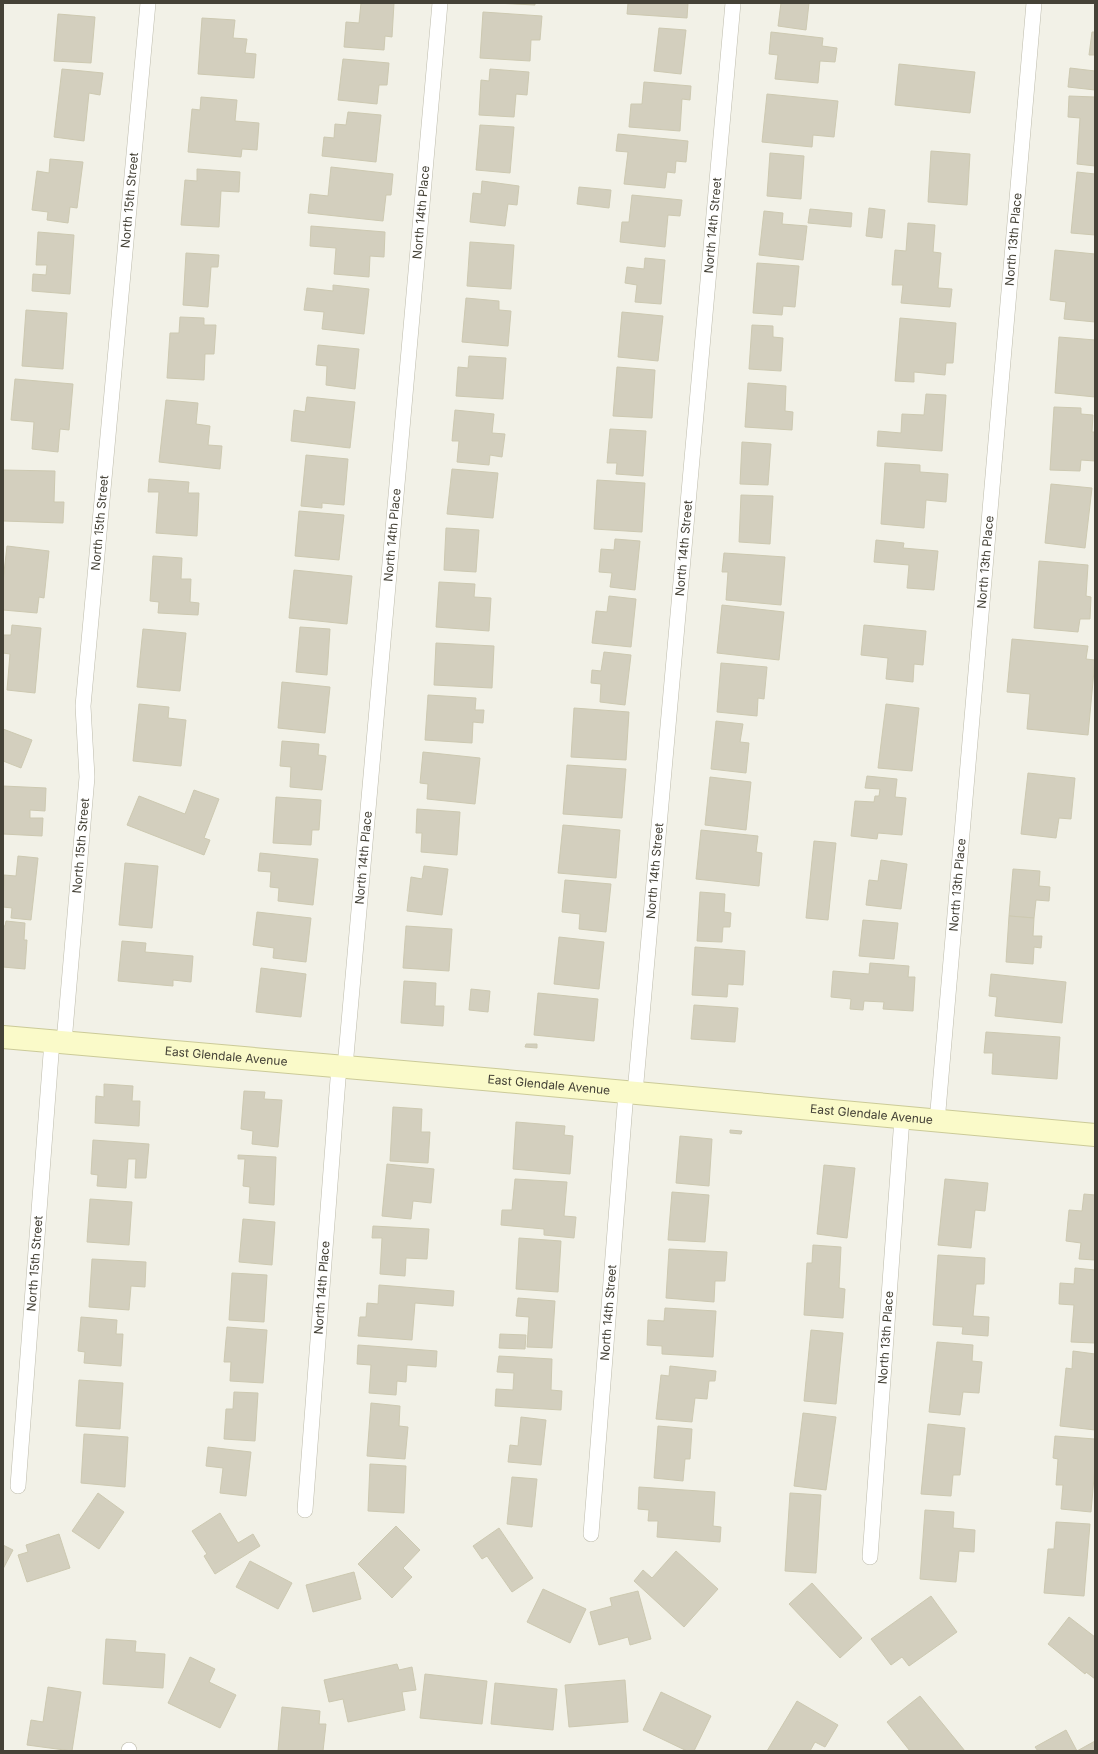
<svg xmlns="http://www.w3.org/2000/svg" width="1098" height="1754" viewBox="0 0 1098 1754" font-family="Inter,sans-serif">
<rect width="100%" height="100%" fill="#f2f1e7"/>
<g fill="#d3cfbe" stroke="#cdc9b1">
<path d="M361,3H394L392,37L385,36L384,50L344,47L346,22L359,23Z"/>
<path d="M495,3H535V5Z"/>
<path d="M628,3H688L687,18L627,14Z"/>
<path d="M781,3H809L806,30L778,26Z"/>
<path d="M483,12L542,16L540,40H531L530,61L480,58Z"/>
<path d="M58,14L95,17L91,63L54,61Z"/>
<path d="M202,18L235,20L233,38L247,39L245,53L256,54L254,78L198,74Z"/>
<path d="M659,28L686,30L681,74L654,71Z"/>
<path d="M771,32L823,38L822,46L837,48L835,62L820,61L818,83L775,79L778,55L769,54Z"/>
<path d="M1092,32H1095V55H1089Z"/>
<path d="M343,59L389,63L387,85H379L377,104L338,100Z"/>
<path d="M899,64L975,72L970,113L895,105Z"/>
<path d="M1070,68L1095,71V90L1068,87Z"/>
<path d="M62,69L103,73L100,95L89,93L84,141L54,137Z"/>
<path d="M490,69L529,72L527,95L516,94L514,117L479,115L481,80L489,81Z"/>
<path d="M644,82L691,86L690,100L682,99L680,131L629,127L631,104H642Z"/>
<path d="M767,94L838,101L834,137L813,135L812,147L762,142Z"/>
<path d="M1069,96L1095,97V166L1077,164L1080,118L1068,117Z"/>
<path d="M201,97L237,100L235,121L259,123L257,150L242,149L241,157L188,152L192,109L200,110Z"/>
<path d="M348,112L381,115L376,162L322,156L324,137L334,138L335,124L346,125Z"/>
<path d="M480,125L514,127L510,173L476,170Z"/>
<path d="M618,134L688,141L686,162L676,161L675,173L667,172L665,188L624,184L628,152L616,151Z"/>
<path d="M931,151L970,154L967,205L928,202Z"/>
<path d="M770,153L804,156L801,199L767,196Z"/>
<path d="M50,159L83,162L77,208L70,207L68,223L47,220L48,212L32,210L37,171L49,173Z"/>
<path d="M331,167L393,174L391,195H386L383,221L308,213L310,194L328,196Z"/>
<path d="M197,169L240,172L239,192L221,191L219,227L181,225L185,180L197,181Z"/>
<path d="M1077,172L1095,174V235L1071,233Z"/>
<path d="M482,181L519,186L517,205L508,204L505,226L470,222L473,193L481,194Z"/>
<path d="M579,187L611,190L609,208L577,204Z"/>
<path d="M632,195L682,200L680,216L668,215L665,247L620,242L622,222H629Z"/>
<path d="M869,208L885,210L882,238L866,236Z"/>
<path d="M810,209L852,213L851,227L808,223Z"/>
<path d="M764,211L783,213L782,224L807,226L803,260L759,255Z"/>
<path d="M908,223L935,225L933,252L941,253L938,288L952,289L950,307L901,303L903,285H892L895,250L906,251Z"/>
<path d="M311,226L385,232L384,257L370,256L369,277L334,274L336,248L310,246Z"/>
<path d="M38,232L74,235L70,294L32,291L33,274L46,275L47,265H36Z"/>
<path d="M470,242L514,245L511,289L467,286Z"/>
<path d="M1055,250L1095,254V322L1064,319L1066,302L1050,300Z"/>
<path d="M186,253L219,255L218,267H211L208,307L183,305Z"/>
<path d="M645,258L665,260L661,304L635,302L637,285L625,283L627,267L644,269Z"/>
<path d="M757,263L799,266L795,307L783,306L782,315L753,313Z"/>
<path d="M333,285L369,289L364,334L322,329L324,312L304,310L307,288L333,291Z"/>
<path d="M466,298L499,301V310L511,311L508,346L462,342Z"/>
<path d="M26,310L67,313L63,369L22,366Z"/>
<path d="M622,312L663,316L658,361L618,357Z"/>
<path d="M180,317L204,318V325H216L214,354H205L204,380L167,378L170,333H179Z"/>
<path d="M900,318L956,323L953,363H946L945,375L914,372V382L895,381Z"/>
<path d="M752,325L773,326V337L783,338L781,371L749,369Z"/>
<path d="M1059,337L1095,340V397L1055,393Z"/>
<path d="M318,345L359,349L355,389L326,385L327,366L316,365Z"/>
<path d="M469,356L506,358L503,399L456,396L458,367L468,368Z"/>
<path d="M617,367L655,370L652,418L613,416Z"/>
<path d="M15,379L73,384L69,430L60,429L58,452L32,449L34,422L11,420Z"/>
<path d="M748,383L786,386L785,411L793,412L792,430L745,427Z"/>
<path d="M926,394L946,395L942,451L877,446L878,431L901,433L902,414L924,415Z"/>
<path d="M307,397L355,402L350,448L291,441L294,410L305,412Z"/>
<path d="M166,400L198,403L196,424L210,426L208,445L222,446L220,469L159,462Z"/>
<path d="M1054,407L1081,408V414L1093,415L1092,432H1095V461L1081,460L1080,471L1050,470Z"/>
<path d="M455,410L494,414L492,433L505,434L502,457L490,455L489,465L457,462L459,441H452Z"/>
<path d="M610,429L646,431L643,476L616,474L617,463H607Z"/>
<path d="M742,442L771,444L768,485L740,484Z"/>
<path d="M306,455L348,459L344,505L322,503V508L301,506Z"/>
<path d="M885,463L920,465V472L948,474L946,502L926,500L924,528L881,524Z"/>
<path d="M452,469L498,473L493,518L447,514Z"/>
<path d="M3,470L55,471L54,502H64L63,523L3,521Z"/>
<path d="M149,479L189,482L188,493H199L197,536L156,533L159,492H148Z"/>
<path d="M597,480L645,483L642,532L594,529Z"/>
<path d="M1051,484L1092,488L1085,548L1045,543Z"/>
<path d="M741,495L773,496L770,544L739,542Z"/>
<path d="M299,511L344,515L339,560L295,556Z"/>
<path d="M446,528L479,530L476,572L444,570Z"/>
<path d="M615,539L640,541L635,590L610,587L612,573L599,572L601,549L614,550Z"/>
<path d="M876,540L904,543L903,548L938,551L934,590L907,588L909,565L874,562Z"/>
<path d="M7,546L49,551L44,598L39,597L37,613L3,610V581Z"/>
<path d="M724,553L785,557L781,605L726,600L728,572H722Z"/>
<path d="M153,556L182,558L181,579H191L190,602L199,603L198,615L158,613L159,602L150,601Z"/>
<path d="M1039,561L1088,565L1086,596L1091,597L1090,619H1080L1078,632L1034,628Z"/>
<path d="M294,570L352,576L347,624L289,618Z"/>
<path d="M439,582L475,584L474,597L491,598L489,631L436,627Z"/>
<path d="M609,596L636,599L631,647L592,643L596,611L607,612Z"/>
<path d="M722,605L784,612L779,660L717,653Z"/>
<path d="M12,625L41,628L35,693L7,690L10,654L3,653V635H11Z"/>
<path d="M864,625L926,631L923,665L914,664L913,682L886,679L888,658L861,655Z"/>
<path d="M300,627L330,629L327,675L296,672Z"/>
<path d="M143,629L186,633L180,691L137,687Z"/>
<path d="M1012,639L1088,646L1086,659L1095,660L1088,735L1027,729L1030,694L1007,692Z"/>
<path d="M436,643L494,646L492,688L434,685Z"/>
<path d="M604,652L631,655L625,705L600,702L601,684L591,683L592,670L601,671Z"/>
<path d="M721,663L767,667L764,699L758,698L757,716L717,712Z"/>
<path d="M282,682L330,687L325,733L278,728Z"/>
<path d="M428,695L476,698L475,710H484L483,723L473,722L472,743L425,740Z"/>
<path d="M139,704L169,707L168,718L186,720L181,766L133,761Z"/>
<path d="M886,704L919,708L912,771L878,768Z"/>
<path d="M574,708L629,712L626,760L571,757Z"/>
<path d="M716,721L743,724L740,742L749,743L746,773L711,769Z"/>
<path d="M3,729L32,740L21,768L3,761Z"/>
<path d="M282,741L319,744L318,755L326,756L322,790L290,787L291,767L280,766Z"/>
<path d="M423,752L480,758L475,804L427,799L428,784L420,783Z"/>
<path d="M567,765L626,769L622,818L563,814Z"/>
<path d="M1028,773L1075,778L1071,819L1059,818L1056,838L1021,834Z"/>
<path d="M867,776L897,779L895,797L906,798L902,835L878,833L877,839L851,836L855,801L874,802L875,796H879L880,789L865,788Z"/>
<path d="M710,777L751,782L746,830L705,825Z"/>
<path d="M3,786L46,788L45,811L30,810V818H43L42,836L3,834Z"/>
<path d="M194,790L219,799L204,838L210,840L204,855L127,825L139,796L185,814Z"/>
<path d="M276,797L321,800L319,830H312L311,845L273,843Z"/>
<path d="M417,809L460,812L457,855L421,852L422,833H416Z"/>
<path d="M563,825L620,830L616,878L558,873Z"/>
<path d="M701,830L758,836L756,852L762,853L759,886L696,879Z"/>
<path d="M814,841L836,843L828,920L806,918Z"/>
<path d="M260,853L318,859L313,905L278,901L279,888L270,887L271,872L258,871Z"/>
<path d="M18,856L38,858L31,920L11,918L12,908L3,907L4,875L16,876Z"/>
<path d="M881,860L907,864L901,909L866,905L869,880L878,881Z"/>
<path d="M125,863L158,866L152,928L119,925Z"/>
<path d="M424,866L448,869L442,915L407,911L411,877L422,879Z"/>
<path d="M1013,869L1040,871L1039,886L1050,887L1049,901L1036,900L1034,918L1009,916Z"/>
<path d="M565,880L611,884L606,932L579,929L580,914L562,912Z"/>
<path d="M700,892L725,894L724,912L731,913L730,927H723L722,942L697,941Z"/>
<path d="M257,912L311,918L306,962L273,958L274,948L253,945Z"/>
<path d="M1009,916L1034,918L1033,936H1042L1041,948L1034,947L1033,964L1006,962Z"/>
<path d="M863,920L898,923L894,959L859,956Z"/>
<path d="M6,921L25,923L24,940H27L25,969L3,967V926H5Z"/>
<path d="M406,926L452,929L449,971L403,968Z"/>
<path d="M559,937L604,942L599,989L554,984Z"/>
<path d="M122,941L146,943L145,952L193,956L191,982L173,980V986L118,981Z"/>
<path d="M695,947L745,951L743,985L728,984L727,997L692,995Z"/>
<path d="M870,963L909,966L908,977H915L913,1011L883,1009L884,1002L864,1001L863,1010L850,1009L851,999L831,997L833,971L869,974Z"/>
<path d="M261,968L306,974L301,1017L256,1012Z"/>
<path d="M991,974L1066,982L1062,1023L995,1016L997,997L989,996Z"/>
<path d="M404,981L436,983L435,1006H444L443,1026L401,1023Z"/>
<path d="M471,989L490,991L488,1012L469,1010Z"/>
<path d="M538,993L598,999L594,1041L534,1035Z"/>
<path d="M694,1005L738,1008L735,1042L691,1039Z"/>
<path d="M986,1032L1060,1037L1057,1079L992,1074L993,1053H984Z"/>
<path d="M526,1044H537V1048L525,1047Z"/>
<path d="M104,1084L133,1086L132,1101H140L139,1126L95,1123L96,1096L104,1097Z"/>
<path d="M244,1091L265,1092L264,1099L282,1100L278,1147L252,1144L253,1131L241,1129Z"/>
<path d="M393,1107L422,1109L421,1132H430L428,1163L390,1161Z"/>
<path d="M516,1122L565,1126L564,1135L573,1136L570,1174L513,1169Z"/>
<path d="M730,1130L742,1131L741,1134L730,1133Z"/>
<path d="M680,1136L712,1139L709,1186L676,1183Z"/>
<path d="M93,1140L149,1144L146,1178H135L136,1159H128L126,1188L97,1186L98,1175L91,1174Z"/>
<path d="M238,1155L276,1157L274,1205L249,1203L250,1187L243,1186L245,1159H238Z"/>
<path d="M387,1164L434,1169L431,1203L413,1201L411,1219L382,1216Z"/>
<path d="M824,1165L855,1168L847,1238L817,1234Z"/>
<path d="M515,1179L567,1182L564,1216L576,1217L574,1238L544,1235V1229L501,1225L502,1210H512Z"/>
<path d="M945,1179L988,1183L985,1211L975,1210L971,1248L938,1245Z"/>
<path d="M672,1192L709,1195L705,1242L668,1240Z"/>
<path d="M1084,1194L1095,1195V1260L1079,1259L1081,1243L1066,1241L1069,1210L1082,1211Z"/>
<path d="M90,1199L132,1202L129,1245L87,1242Z"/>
<path d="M243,1219L275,1222L272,1265L239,1262Z"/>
<path d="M373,1226L429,1229L427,1259L406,1258L405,1276L380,1274L382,1238H372Z"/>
<path d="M519,1238L561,1241L558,1292L516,1289Z"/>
<path d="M813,1245L841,1247L839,1288L845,1289L843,1318L804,1315L807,1263H812Z"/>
<path d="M669,1249L727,1252L725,1281H715L714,1302L666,1298Z"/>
<path d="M938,1255L985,1258L984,1284H976L973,1316L989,1317L988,1336L962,1334L963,1327L933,1325Z"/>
<path d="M92,1259L146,1262L145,1287L131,1286L129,1310L89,1307Z"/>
<path d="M1075,1268L1095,1270V1343L1071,1342L1074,1305L1059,1304L1060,1283L1074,1284Z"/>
<path d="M232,1273L267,1275L264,1322L229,1320Z"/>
<path d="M379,1285L454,1291L453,1306L415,1303L412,1340L358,1336L360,1317H366L367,1303L378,1304Z"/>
<path d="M518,1298L555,1301L552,1348L527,1347L529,1317L516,1316Z"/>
<path d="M665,1308L716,1311L713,1357L662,1354V1346L647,1345L648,1320L664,1321Z"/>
<path d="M81,1317L117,1320L116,1334H123L121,1366L84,1363L85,1352L78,1351Z"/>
<path d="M227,1327L267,1330L263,1383L230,1381L231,1362H224Z"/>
<path d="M811,1330L843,1333L836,1404L804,1401Z"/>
<path d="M500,1334L526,1335L525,1349L499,1348Z"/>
<path d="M937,1342L973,1345L972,1361L982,1362L979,1393L963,1392L960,1415L929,1412Z"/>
<path d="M358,1345L437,1351L436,1367L407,1365L406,1382L397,1381L396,1395L369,1393L371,1365L357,1364Z"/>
<path d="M1073,1351L1095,1354V1430L1060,1426L1066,1368L1072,1369Z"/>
<path d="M499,1356L552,1359L551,1390L562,1391L561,1410L495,1406L496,1389L513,1390L514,1373L497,1372Z"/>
<path d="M670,1366L716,1371L715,1381H709L707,1399L695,1398L692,1422L656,1419L661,1375L669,1376Z"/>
<path d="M79,1380L123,1383L120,1429L76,1426Z"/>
<path d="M234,1392L258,1393L255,1441L224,1439L226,1409H233Z"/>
<path d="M371,1403L400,1406L399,1426L408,1427L405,1459L367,1456Z"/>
<path d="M803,1413L836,1417L826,1490L794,1486Z"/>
<path d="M521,1417L546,1420L541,1465L508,1462L510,1445L518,1446Z"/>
<path d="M928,1424L965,1428L960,1475H953L951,1496L921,1494Z"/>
<path d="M658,1426L692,1429L690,1459H685L683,1481L654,1478Z"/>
<path d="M84,1434L128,1437L125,1487L81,1483Z"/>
<path d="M1055,1436L1095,1439V1466L1091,1512L1061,1509L1063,1485H1056L1058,1459L1053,1458Z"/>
<path d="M208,1447L251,1452L246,1496L220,1493L223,1468L206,1466Z"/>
<path d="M370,1464L406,1466L404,1513L368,1511Z"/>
<path d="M512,1477L537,1479L532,1527L507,1524Z"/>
<path d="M639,1487L715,1492L713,1526L721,1527L720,1542L657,1537L658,1521H648L649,1510L638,1509Z"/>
<path d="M98,1493L124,1512L99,1549L72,1531Z"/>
<path d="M790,1493L821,1495L816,1573L785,1571Z"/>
<path d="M925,1510L954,1512L953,1528L975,1530L974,1552L959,1551L956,1582L920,1579Z"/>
<path d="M220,1513L238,1543L253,1534L260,1546L215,1574L204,1556L207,1554L192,1531Z"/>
<path d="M1056,1522L1090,1524L1084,1596L1044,1593L1048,1549H1054Z"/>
<path d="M396,1526L420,1550L403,1568L412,1577L392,1598L358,1564Z"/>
<path d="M499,1528L533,1578L512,1592L487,1556L482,1559L473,1546Z"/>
<path d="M59,1534L70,1568L27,1582L18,1555L28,1552L26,1545Z"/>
<path d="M3,1545L13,1550L3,1569Z"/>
<path d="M676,1551L718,1589L684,1627L634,1581L643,1570L652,1578Z"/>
<path d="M250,1561L292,1583L278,1609L236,1587Z"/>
<path d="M354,1572L361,1599L313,1612L306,1585Z"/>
<path d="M812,1583L862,1638L840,1658L789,1604Z"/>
<path d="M543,1589L586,1609L570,1643L527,1622Z"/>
<path d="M638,1591L651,1639L630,1645L628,1637L599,1645L590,1612L612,1606L610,1598Z"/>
<path d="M931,1596L957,1632L909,1666L902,1657L891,1665L871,1639Z"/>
<path d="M1069,1617L1095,1637V1679L1086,1672L1085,1674L1048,1644Z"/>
<path d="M106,1639L136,1641L135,1652L165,1654L163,1688L103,1684Z"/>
<path d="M190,1657L215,1669L209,1682L236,1695L220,1728L168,1703Z"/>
<path d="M397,1664L399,1670L412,1667L416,1690L402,1692L405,1710L348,1722L343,1699L329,1702L324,1680Z"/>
<path d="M425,1674L487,1681L482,1724L420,1718Z"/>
<path d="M625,1680L628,1722L569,1727L565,1685Z"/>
<path d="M495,1683L557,1689L553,1730L491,1724Z"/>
<path d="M48,1687L81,1692L72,1751L27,1745L31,1720L43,1722Z"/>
<path d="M661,1692L711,1716L694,1751H687L643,1730Z"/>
<path d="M920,1696L965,1751H910L887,1722Z"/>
<path d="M797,1701L838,1725L825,1747L815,1742L810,1751H767Z"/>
<path d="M282,1707L320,1711L319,1724H326L323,1751H278Z"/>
<path d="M1066,1730L1077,1751L1095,1741V1751H1038L1035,1747Z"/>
</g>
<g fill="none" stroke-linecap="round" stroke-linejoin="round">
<defs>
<g id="minor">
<path id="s1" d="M64,1042L87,777L83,706L148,3"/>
<path id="s2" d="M345,1067L440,3"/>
<path id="s3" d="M635,1093L733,3"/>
<path id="s4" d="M937,1122L1034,3"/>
<path id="s5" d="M18,1486L52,1041"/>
<path id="s6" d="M305,1510L339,1066"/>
<path id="s7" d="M591,1534L626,1092"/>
<path id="s8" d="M870,1557L902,1118"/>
<path d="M129,1750V1751"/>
</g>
<g id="secondary">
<path id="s9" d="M3,1037L495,1080L1095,1135"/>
</g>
</defs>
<use href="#minor" stroke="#bdbbab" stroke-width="16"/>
<use href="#secondary" stroke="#cbca98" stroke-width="24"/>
<use href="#minor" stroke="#fff" stroke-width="15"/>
<use href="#secondary" stroke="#fafac9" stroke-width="22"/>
</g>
<g text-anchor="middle" stroke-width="3" stroke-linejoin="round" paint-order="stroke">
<g font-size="12" fill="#454237" stroke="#fff">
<text dy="4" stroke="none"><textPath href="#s1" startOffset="845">North 15th Street</textPath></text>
<text dy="4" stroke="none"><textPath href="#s2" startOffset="858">North 14th Place</textPath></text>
<text dy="4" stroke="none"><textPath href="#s3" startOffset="871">North 14th Street</textPath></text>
<text dy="4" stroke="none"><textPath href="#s4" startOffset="886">North 13th Place</textPath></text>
<text dy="4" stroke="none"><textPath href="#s1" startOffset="521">North 15th Street</textPath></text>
<text dy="4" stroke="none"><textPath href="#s2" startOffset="534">North 14th Place</textPath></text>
<text dy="4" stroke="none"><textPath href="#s3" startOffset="547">North 14th Street</textPath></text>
<text dy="4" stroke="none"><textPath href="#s4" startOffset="562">North 13th Place</textPath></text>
<text dy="4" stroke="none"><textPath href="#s1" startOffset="197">North 15th Street</textPath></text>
<text dy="4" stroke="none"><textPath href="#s2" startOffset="210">North 14th Place</textPath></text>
<text dy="4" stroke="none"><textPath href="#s3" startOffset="223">North 14th Street</textPath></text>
<text dy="4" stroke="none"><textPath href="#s4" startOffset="238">North 13th Place</textPath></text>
<text dy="4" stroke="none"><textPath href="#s9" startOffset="224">East Glendale Avenue</textPath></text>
<text dy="4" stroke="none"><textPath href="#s9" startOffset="548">East Glendale Avenue</textPath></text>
<text dy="4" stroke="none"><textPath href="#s9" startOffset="872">East Glendale Avenue</textPath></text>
<text dy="4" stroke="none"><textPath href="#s5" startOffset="223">North 15th Street</textPath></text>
<text dy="4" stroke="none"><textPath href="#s6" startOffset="223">North 14th Place</textPath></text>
<text dy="4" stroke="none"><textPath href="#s7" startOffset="222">North 14th Street</textPath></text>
<text dy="4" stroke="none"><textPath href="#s8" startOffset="220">North 13th Place</textPath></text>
</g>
</g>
<rect width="1098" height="1754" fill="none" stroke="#454237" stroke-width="8"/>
</svg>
